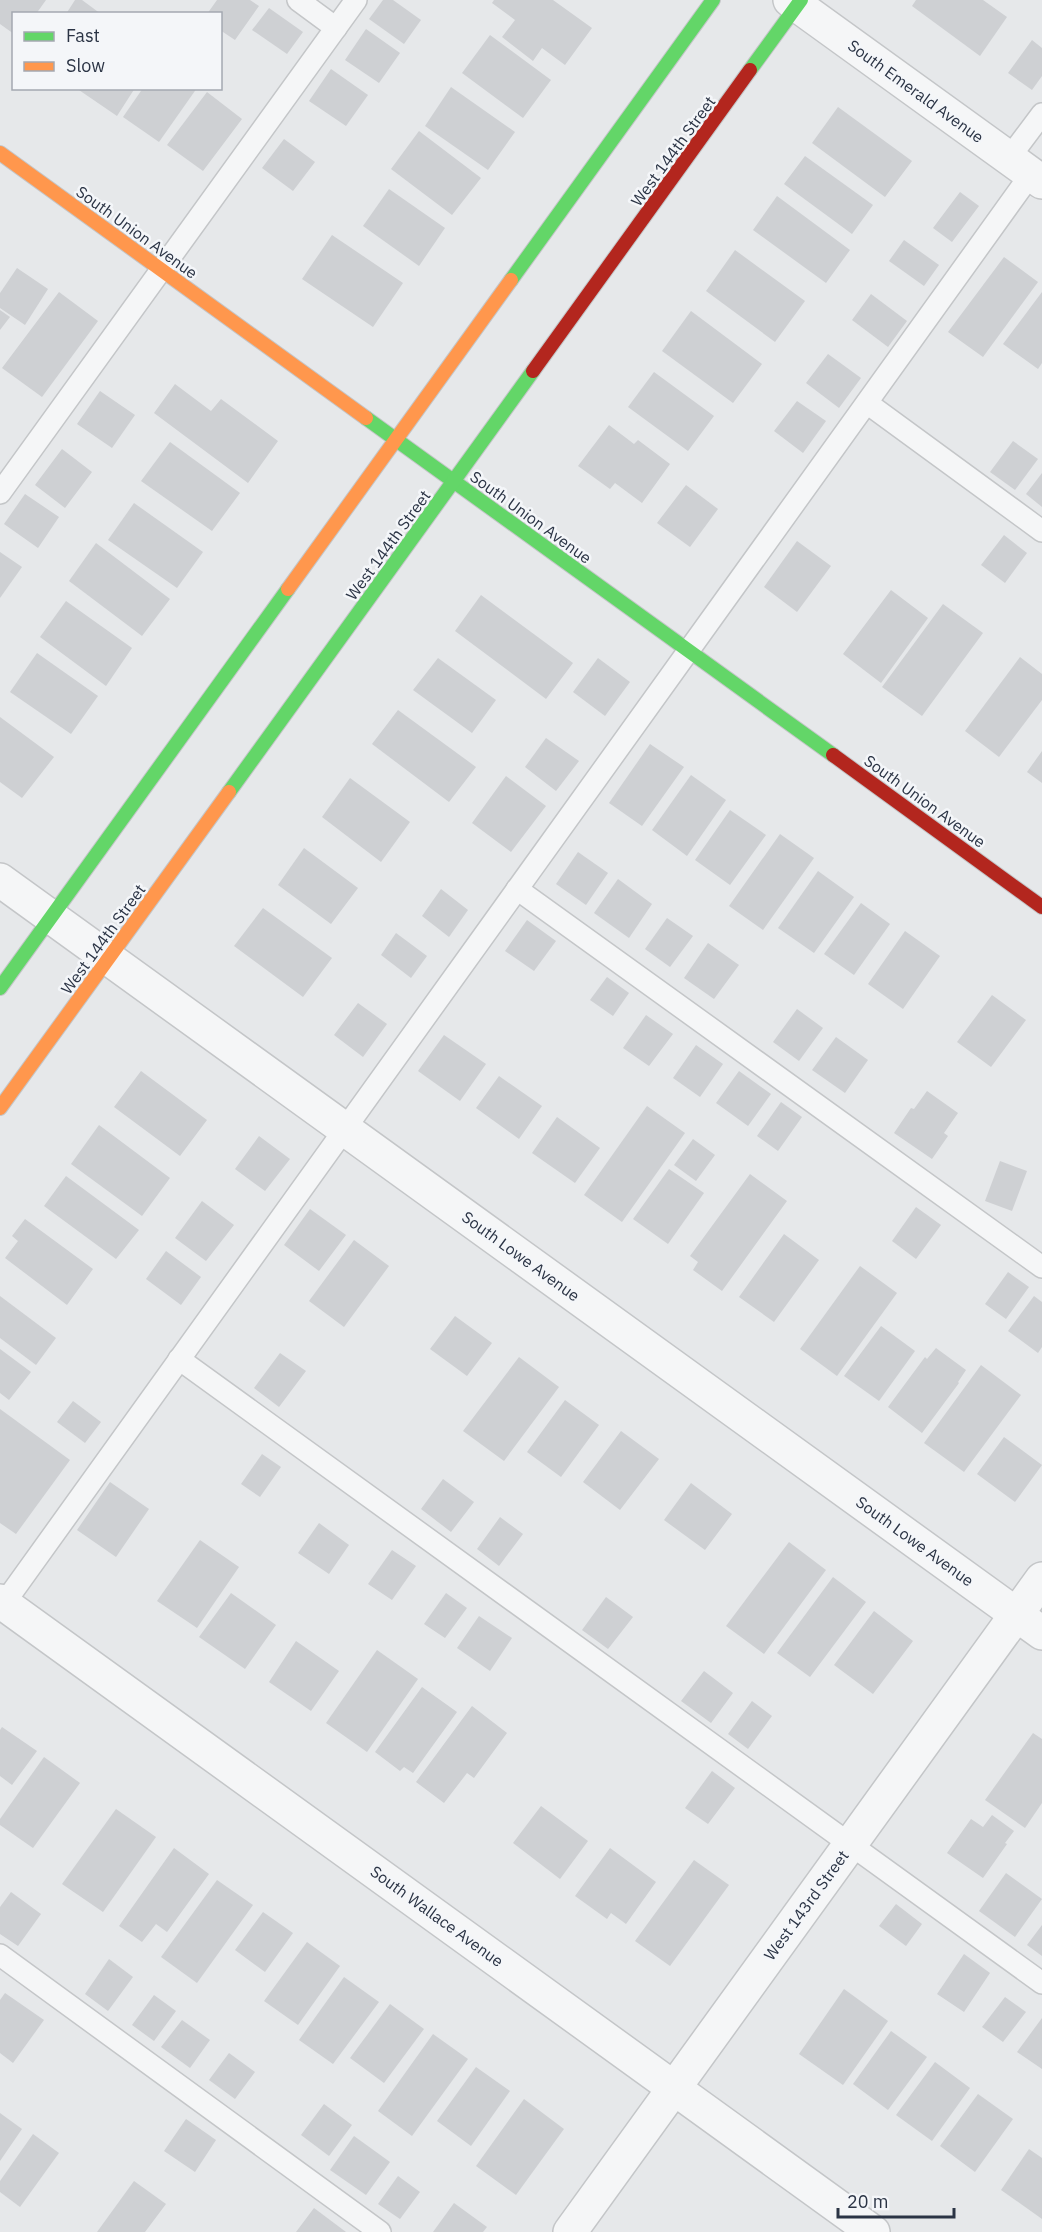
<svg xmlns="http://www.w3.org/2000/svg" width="1042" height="2232" viewBox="0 0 1042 2232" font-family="'IBM Plex Sans',sans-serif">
<rect width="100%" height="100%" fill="#e6e8ea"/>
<g fill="#ced0d3">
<path d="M0,0H46L36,14H14V34L0,24Z"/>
<path d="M75,0H82L101,14H66Z"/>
<path d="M217,0H250L259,6L235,40L220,30V14H207Z"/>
<path d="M383,0H393L421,20L404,44L369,19Z"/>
<path d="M494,0H553L592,28L565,65L542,48L533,61L502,37L515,20L492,3Z"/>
<path d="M916,0H983L1007,17L980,56L912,6Z"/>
<path d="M269,8L303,32L287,54L252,30Z"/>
<path d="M366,29L400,53L379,83L345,60Z"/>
<path d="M490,35L551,80L523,118L462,73Z"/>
<path d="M1032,40L1042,48V76L1032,90L1008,73Z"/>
<path d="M331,69L368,95L346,126L309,101Z"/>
<path d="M451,87L515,132L488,170L425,126Z"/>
<path d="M76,88H135L117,116Z"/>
<path d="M143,88H197L159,142L123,117Z"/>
<path d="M207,92L242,119L203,171L167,145Z"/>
<path d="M838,107L912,161L885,197L812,143Z"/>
<path d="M419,131L481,178L452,215L391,169Z"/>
<path d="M284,139L315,162L293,191L262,168Z"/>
<path d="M805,156L873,205L852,234L784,184Z"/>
<path d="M389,189L445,228L419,266L363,226Z"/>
<path d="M960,192L979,206L952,242L933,228Z"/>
<path d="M777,196L850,250L826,283L753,230Z"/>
<path d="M332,235L403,283L373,327L302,279Z"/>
<path d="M904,240L939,265L924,286L889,261Z"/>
<path d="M735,250L805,301L775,342L706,291Z"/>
<path d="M1004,257L1038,282L983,357L948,332Z"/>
<path d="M17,268L48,289L25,325L0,308V293Z"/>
<path d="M59,292L98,321L42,397L2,368Z"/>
<path d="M1042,292V363L1038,369L1003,344Z"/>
<path d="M871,294L907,321L888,347L852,320Z"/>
<path d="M0,310L10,317L0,330Z"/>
<path d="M691,311L762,364L733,403L662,351Z"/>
<path d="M828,354L861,378L839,408L806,383Z"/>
<path d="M654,372L714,416L688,451L628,407Z"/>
<path d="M175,384L211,411L221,399L278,441L248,483L154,413Z"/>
<path d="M100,391L135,415L112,448L77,424Z"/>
<path d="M797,401L826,421L803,453L774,431Z"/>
<path d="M609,425L634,444L638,440L670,464L642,503L615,483L610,489L578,466Z"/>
<path d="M1013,441L1038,459L1015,490L990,472Z"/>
<path d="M170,442L240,493L212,531L141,481Z"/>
<path d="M62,449L92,472L65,508L35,485Z"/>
<path d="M1042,473V507L1026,494Z"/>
<path d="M686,485L718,509L690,547L657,523Z"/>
<path d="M25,494L59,517L38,548L4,524Z"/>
<path d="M134,503L203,552L177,588L108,540Z"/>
<path d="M1004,535L1027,553L1005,583L981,565Z"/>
<path d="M797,541L831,566L797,612L764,587Z"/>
<path d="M96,543L170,599L142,636L69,581Z"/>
<path d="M0,552L22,567L0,598Z"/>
<path d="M891,590L928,618L881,683L843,654Z"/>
<path d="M481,595L573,663L546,699L455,631Z"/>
<path d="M66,601L132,648L106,686L40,637Z"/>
<path d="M943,604L983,633L922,716L882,687Z"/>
<path d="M37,653L98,696L71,734L10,692Z"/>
<path d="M1020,657L1042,674V700L999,757L965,731Z"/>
<path d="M438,658L496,700L472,733L413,690Z"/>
<path d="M598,658L630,682L605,716L573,692Z"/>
<path d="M398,710L476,767L449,802L372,744Z"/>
<path d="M0,717L54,757L22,798L0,782Z"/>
<path d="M546,738L579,761L556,791L525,767Z"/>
<path d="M650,744L684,767L642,826L609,803Z"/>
<path d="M1042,751V783L1027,772Z"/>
<path d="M691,775L726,800L687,856L652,830Z"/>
<path d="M506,776L546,806L511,852L472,823Z"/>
<path d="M350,778L410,822L381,862L322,817Z"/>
<path d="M730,810L766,835L730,885L695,860Z"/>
<path d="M780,834L814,858L763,930L729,906Z"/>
<path d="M304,848L358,888L331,924L278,885Z"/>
<path d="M578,852L608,873L586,905L556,884Z"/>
<path d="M818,871L854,897L814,953L778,928Z"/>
<path d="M618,879L652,904L629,938L594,913Z"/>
<path d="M441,889L468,910L449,937L422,916Z"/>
<path d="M861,903L890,924L854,975L824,954Z"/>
<path d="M263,908L332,958L303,997L234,946Z"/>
<path d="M667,918L693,936L670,967L645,949Z"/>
<path d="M527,920L556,941L534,971L505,951Z"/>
<path d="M905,931L940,956L903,1009L868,984Z"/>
<path d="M396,933L427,956L411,978L381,955Z"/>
<path d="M708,943L739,965L714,999L684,978Z"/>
<path d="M607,977L629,993L613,1016L590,1000Z"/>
<path d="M992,995L1026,1020L991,1067L957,1042Z"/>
<path d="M358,1003L387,1024L363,1057L334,1035Z"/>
<path d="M797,1009L823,1028L799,1061L773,1042Z"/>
<path d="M646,1015L673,1034L649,1066L623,1048Z"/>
<path d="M444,1035L486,1064L460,1101L418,1071Z"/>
<path d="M836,1037L868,1060L845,1093L812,1070Z"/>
<path d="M696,1045L723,1064L700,1097L673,1078Z"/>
<path d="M141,1071L207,1120L180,1156L114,1107Z"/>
<path d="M739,1071L771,1094L748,1126L716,1103Z"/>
<path d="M499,1076L542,1106L519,1139L476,1108Z"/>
<path d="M927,1091L958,1113L944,1133L948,1136L932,1159L894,1133L911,1108L914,1109Z"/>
<path d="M781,1102L802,1117L778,1151L757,1136Z"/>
<path d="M647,1106L685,1133L622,1222L584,1195Z"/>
<path d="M557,1117L600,1148L575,1183L532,1153Z"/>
<path d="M99,1125L170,1178L142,1216L71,1164Z"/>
<path d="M259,1136L290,1159L265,1191L235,1169Z"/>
<path d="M693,1139L715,1155L696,1181L674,1165Z"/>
<path d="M1000,1161L1027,1171L1012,1211L985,1201Z"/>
<path d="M669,1169L704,1193L668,1244L633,1219Z"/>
<path d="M750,1174L787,1201L722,1291L693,1270L698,1262L690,1256Z"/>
<path d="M66,1176L139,1230L116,1259L44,1206Z"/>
<path d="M202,1201L234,1225L206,1261L175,1238Z"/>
<path d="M916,1207L941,1225L916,1259L892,1241Z"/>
<path d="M310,1209L346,1235L319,1271L284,1245Z"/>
<path d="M25,1219L93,1269L67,1305L5,1258L18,1241L12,1236Z"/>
<path d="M784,1234L819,1260L774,1322L739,1297Z"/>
<path d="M354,1240L389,1266L344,1327L309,1301Z"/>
<path d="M166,1251L201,1277L181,1305L146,1279Z"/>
<path d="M860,1266L897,1293L837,1376L800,1349Z"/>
<path d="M1008,1272L1029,1287L1006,1319L985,1304Z"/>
<path d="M0,1296L56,1338L36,1365L0,1338Z"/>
<path d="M1034,1296L1042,1302V1347L1038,1353L1008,1331Z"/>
<path d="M455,1316L492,1343L467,1376L430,1349Z"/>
<path d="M881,1326L915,1351L879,1401L844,1376Z"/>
<path d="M936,1348L966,1370L958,1382L959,1383L922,1433L888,1407L925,1357L927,1359Z"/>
<path d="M0,1349L31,1372L9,1400L0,1393Z"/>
<path d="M280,1353L306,1371L279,1407L254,1388Z"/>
<path d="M519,1357L559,1387L504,1461L463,1431Z"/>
<path d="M981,1365L1021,1395L964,1472L924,1443Z"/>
<path d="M565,1400L599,1425L561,1477L527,1452Z"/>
<path d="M73,1401L101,1422L85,1443L57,1422Z"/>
<path d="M0,1409L70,1460L16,1534L0,1523Z"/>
<path d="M621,1431L659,1459L620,1510L583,1482Z"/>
<path d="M1004,1437L1042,1465L1015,1502L977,1474Z"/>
<path d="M262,1454L281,1467L260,1497L241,1484Z"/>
<path d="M443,1479L474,1502L451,1532L421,1509Z"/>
<path d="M110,1482L149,1509L116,1557L77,1530Z"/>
<path d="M691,1483L732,1514L705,1550L664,1520Z"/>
<path d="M500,1517L523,1534L499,1566L477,1549Z"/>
<path d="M319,1523L349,1545L329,1574L298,1553Z"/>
<path d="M200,1540L239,1567L197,1628L157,1601Z"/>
<path d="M789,1542L826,1570L764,1654L726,1626Z"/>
<path d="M392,1550L416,1566L392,1600L368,1584Z"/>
<path d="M833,1577L866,1602L810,1677L777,1653Z"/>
<path d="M231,1593L276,1625L245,1669L199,1637Z"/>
<path d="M446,1593L467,1608L445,1638L424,1624Z"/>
<path d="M606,1597L633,1617L608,1649L582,1630Z"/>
<path d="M874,1611L913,1641L873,1694L834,1665Z"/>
<path d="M479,1616L512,1638L490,1671L457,1648Z"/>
<path d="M296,1641L339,1671L311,1711L269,1682Z"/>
<path d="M377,1650L418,1679L367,1752L326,1723Z"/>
<path d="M704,1671L733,1693L711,1723L681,1701Z"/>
<path d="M422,1687L457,1712L413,1773L404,1767L400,1771L375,1752Z"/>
<path d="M752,1701L772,1716L748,1749L728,1734Z"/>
<path d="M472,1706L507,1733L474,1778L467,1773L444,1803L416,1782Z"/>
<path d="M2,1727L37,1751L12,1785L0,1776V1730Z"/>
<path d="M1033,1733L1042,1739V1803L1025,1828L985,1800Z"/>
<path d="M44,1757L80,1783L33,1848L0,1825V1819Z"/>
<path d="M712,1771L735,1788L708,1824L685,1808Z"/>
<path d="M541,1806L588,1841L560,1879L513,1843Z"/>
<path d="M116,1809L156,1837L103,1912L62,1884Z"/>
<path d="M992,1815L1014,1831L1005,1843L1007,1844L983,1878L947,1853L971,1819L983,1827Z"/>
<path d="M174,1848L209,1874L167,1932L156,1924L142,1942L119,1926Z"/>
<path d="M610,1848L656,1882L626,1924L611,1913L607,1919L575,1896Z"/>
<path d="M694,1860L729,1885L670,1966L635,1941Z"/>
<path d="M1006,1873L1042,1899L1015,1937L979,1911Z"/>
<path d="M217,1880L253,1905L197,1983L161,1957Z"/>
<path d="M11,1892L41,1914L18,1946L0,1934V1907Z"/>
<path d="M896,1904L922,1924L906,1946L879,1926Z"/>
<path d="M263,1912L293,1933L265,1972L235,1950Z"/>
<path d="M1042,1925V1956L1027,1945Z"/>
<path d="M307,1942L340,1966L298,2025L264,2001Z"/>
<path d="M964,1954L990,1973L964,2012L937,1994Z"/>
<path d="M109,1959L133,1977L108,2011L85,1994Z"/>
<path d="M344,1977L379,2002L333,2064L299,2040Z"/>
<path d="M844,1989L888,2021L843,2085L799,2054Z"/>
<path d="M5,1993L44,2020L13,2063L0,2053V2000Z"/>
<path d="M154,1995L176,2011L154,2041L132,2025Z"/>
<path d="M1005,1997L1026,2012L1003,2042L982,2027Z"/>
<path d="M390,2004L424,2029L384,2083L350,2058Z"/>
<path d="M1042,2018V2069L1017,2052Z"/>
<path d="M182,2020L210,2040L190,2068L161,2047Z"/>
<path d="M891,2031L927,2057L888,2110L853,2084Z"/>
<path d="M433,2034L468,2059L412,2136L378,2111Z"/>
<path d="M229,2053L255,2072L235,2099L209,2080Z"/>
<path d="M935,2062L970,2088L932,2141L896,2115Z"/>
<path d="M476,2067L510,2091L471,2146L437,2121Z"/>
<path d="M978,2094L1013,2119L975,2172L940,2146Z"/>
<path d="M524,2099L564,2129L516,2195L476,2166Z"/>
<path d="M324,2104L352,2125L329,2156L301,2135Z"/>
<path d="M0,2113L22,2129L0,2161Z"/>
<path d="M186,2119L216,2140L195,2172L164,2151Z"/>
<path d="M33,2134L59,2153L20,2207L0,2192V2181Z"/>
<path d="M354,2136L390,2162L366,2195L330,2170Z"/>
<path d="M1029,2149L1042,2158V2219L1001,2190Z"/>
<path d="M398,2176L420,2192L400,2219L378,2204Z"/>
<path d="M134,2181L166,2204L145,2232H97Z"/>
<path d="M454,2203L487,2227L483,2232H433Z"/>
<path d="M314,2208L346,2232H296Z"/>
</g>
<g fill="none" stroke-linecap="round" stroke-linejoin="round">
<defs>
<g id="lane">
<path d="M298,0L336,28"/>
<path d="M1009,158L1042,114"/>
<path d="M867,403L1042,531"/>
<path d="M0,493L356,0"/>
<path d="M517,889L1042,1267"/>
<path d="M179,1359L1042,1983"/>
<path d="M0,1609L1031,174"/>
<path d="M0,1955L380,2232"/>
</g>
<g id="street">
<path d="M790,0L1042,182"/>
<path d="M0,880L1042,1633"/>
<path d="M0,1601L873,2232"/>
<path d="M570,2232L1042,1579"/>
</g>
<g id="fast">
<path d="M750,70L801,0"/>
<path d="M511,280L713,0"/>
<path d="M366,418L833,755"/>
<path d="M229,792L533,371"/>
<path d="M0,988L288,589"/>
</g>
<g id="slow">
<path d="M0,153L366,418"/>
<path d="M288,589L511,280"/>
<path d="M0,1108L229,792"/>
</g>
<g id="jam">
<path d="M533,371L750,70"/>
<path d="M833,755L1042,907"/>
</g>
</defs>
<use href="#lane" stroke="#c4c6c8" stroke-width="24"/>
<use href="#street" stroke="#c4c6c8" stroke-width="36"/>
<use href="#fast" stroke="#c4c6c8" stroke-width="16"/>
<use href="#slow" stroke="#c4c6c8" stroke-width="16"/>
<use href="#jam" stroke="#c4c6c8" stroke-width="16"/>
<use href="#lane" stroke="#f5f6f7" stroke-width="21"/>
<use href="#street" stroke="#f5f6f7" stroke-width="33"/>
<use href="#fast" stroke="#63d668" stroke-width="14"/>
<use href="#slow" stroke="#ff974d" stroke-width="14"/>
<use href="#jam" stroke="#b3261e" stroke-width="14"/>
</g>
<g text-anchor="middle" stroke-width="5" stroke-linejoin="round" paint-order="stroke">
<g font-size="16" fill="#2b3445" stroke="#f4f6f9">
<text transform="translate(916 91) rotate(36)" y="6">South Emerald Avenue</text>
<text transform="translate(673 151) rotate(-54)" y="6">West 144th Street</text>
<text transform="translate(137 232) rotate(36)" y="6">South Union Avenue</text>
<text transform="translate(531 517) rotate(36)" y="6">South Union Avenue</text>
<text transform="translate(388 545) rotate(-54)" y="6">West 144th Street</text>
<text transform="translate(925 801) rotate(36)" y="6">South Union Avenue</text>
<text transform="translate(103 939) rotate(-54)" y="6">West 144th Street</text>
<text transform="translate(521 1256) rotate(36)" y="6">South Lowe Avenue</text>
<text transform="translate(915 1541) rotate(36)" y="6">South Lowe Avenue</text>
<text transform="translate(806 1905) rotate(-54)" y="6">West 143rd Street</text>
<text transform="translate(437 1916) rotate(36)" y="6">South Wallace Avenue</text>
</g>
</g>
<rect x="12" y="12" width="210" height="78" fill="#f4f6f9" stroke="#a4a8b1" stroke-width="1.5"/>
<rect x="24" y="32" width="30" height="9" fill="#63d668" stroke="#a4a8b1" stroke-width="1.5"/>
<text x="66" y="42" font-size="18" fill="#2b3445">Fast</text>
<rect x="24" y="62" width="30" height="9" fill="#ff974d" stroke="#a4a8b1" stroke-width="1.5"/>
<text x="66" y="72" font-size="18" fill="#2b3445">Slow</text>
<path d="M838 2208v9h116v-9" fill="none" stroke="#2b3445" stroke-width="3"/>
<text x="847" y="2208" font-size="18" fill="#2b3445" stroke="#f4f6f9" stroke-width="4.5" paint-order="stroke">20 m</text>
</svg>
